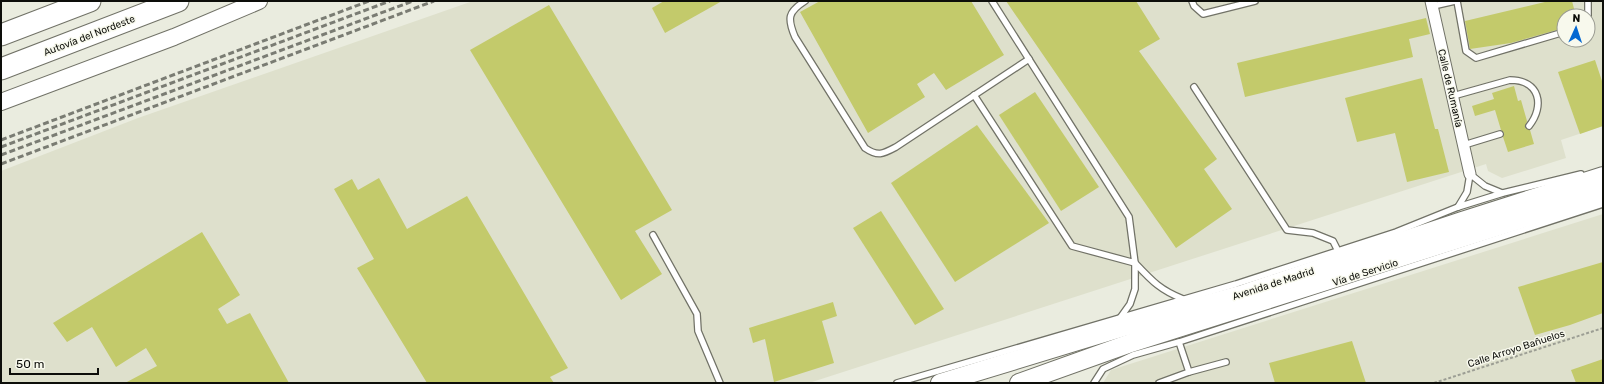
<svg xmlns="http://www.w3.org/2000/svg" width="1604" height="384" viewBox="0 0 1604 384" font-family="Rubik,sans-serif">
<rect width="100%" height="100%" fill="#eaecdf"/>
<g fill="#dee0cc" fill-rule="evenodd">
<path d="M473,1H1603V126L1561,140L1566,158L1502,178L1488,171L1486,164L809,383H1V171L138,118ZM1564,16H1588V40H1564Z"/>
<path d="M1603,214V383H1103L1111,370Z"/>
</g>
<g fill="#c3ca6b">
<path d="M664,1H722L665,33L652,8Z"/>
<path d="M820,1H971L1004,55L946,90L934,73L917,84L925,97L868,133L800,12Z"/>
<path d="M1006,1H1136L1160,39L1139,51L1217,159L1204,169L1232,209L1176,248Z"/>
<path d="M1549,1H1572L1576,16H1564V28L1511,43L1470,49L1465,21Z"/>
<path d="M549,5L672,210L635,231L662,274L621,300L470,50Z"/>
<path d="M1426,18L1430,34L1409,39L1413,57L1245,97L1237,63Z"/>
<path d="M1595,60L1603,84V126L1580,134L1558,72Z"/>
<path d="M1422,78L1435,129H1438L1449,172L1407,182L1395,133L1357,142L1345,98Z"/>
<path d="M1514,86L1518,101L1521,100L1527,121L1525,128L1530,130L1534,144L1508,152L1503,137L1504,133L1501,130L1495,110L1475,116L1472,106L1494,99L1492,93Z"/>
<path d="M1035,92L1099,187L1061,211L999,115Z"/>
<path d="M977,125L1049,223L955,282L891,183Z"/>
<path d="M379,178L407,229L467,196L568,368L550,377L554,383H427L357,268L374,259L334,189L352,179L358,190Z"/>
<path d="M881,211L944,309L915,325L853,228Z"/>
<path d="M202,232L240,295L218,309L227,324L250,313L289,383H125L157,366L146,348L116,367L92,327L67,342L53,323Z"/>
<path d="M1603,262V313L1570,325L1535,335L1518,287Z"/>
<path d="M833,302L837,316L822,321L834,363L774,382L765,339L753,343L749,328Z"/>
<path d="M1352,341L1366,383H1275L1269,363Z"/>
<path d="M1603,359V383H1576L1571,370Z"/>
</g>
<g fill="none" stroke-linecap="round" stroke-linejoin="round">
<defs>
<g id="lane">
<path d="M805,1C788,12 787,18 795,37L865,148C878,157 883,154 896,147L1029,59"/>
<path d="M1192,1L1194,6L1203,14L1255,1"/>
<path d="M1457,1L1466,51L1476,58L1564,32"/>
<path d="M1588,1V16"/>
<path d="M1433,6L1455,1"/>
<path d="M1588,20V25"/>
<path d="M1194,87L1287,230L1313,233L1333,241L1338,251"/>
<path d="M974,95L1072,246L1135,263L1129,217L992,1"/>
<path d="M1453,96L1510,80C1540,80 1545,106 1529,126"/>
<path d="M1464,145L1500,134"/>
<path d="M1458,207L1467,192L1470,174L1485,186L1502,193"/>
<path d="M653,235L697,314L698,331L720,383"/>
<path d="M1120,318L1130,304L1135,289V263C1152,281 1160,290 1183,299"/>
<path d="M1189,372L1226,362"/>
<path d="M897,383L1236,284L1396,232L1458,207L1503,193L1581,174"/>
<path d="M1094,383L1103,369L1133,355L1179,342L1603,204"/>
<path d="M1159,383L1189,372L1179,342"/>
</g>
<path id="street" d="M1431,1L1470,174"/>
<path id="secondary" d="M1,102L174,37L259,1"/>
<g id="primary">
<path d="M940,383L1124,327L1240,295L1462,221L1603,176"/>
<path d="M1019,383L1128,344L1603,193"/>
</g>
<g id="highway">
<path d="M1,35L90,1"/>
<path d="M1,69L178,1"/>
</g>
</defs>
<use href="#lane" stroke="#717267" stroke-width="8"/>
<use href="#street" stroke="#717267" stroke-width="13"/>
<use href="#secondary" stroke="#717267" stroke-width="18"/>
<use href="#primary" stroke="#717267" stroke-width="20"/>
<use href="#highway" stroke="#717267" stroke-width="23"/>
<path stroke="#9c9e94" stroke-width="2" stroke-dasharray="3 2" stroke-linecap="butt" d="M1434,383L1603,328"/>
<use href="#lane" stroke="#fff" stroke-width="5.5"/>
<use href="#street" stroke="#fff" stroke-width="11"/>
<use href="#secondary" stroke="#fff" stroke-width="16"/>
<use href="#primary" stroke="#fff" stroke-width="18"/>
<use href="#highway" stroke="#fff" stroke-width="21"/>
<g stroke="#7a7c73" stroke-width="3" stroke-dasharray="6 3" stroke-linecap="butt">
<path d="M1,140L369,1"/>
<path d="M1,147L390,1"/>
<path d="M1,155L413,1"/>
<path d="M1,164L434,1"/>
</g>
</g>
<g text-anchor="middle" stroke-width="3" stroke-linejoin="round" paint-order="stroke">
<g font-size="10" fill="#0d0e0a" stroke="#f8f9ed">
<text transform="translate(89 35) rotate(-21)" y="4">Autovía del Nordeste</text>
<text transform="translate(1451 88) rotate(77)" y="4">Calle de Rumanía</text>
<text transform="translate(1365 272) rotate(-18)" y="4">Vía de Servicio</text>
<text transform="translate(1273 283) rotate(-18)" y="4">Avenida de Madrid</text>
<text transform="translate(1516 348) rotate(-18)" y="4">Calle Arroyo Bañuelos</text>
</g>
</g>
<rect width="1604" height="384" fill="none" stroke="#0d0e0a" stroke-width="4"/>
<g transform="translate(1576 28) rotate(3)"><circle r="19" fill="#f8f9ed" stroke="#9a9b92"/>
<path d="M0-3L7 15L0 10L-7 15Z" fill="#0568d1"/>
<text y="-6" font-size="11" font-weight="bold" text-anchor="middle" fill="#0d0e0a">N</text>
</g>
<path d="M10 368v6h88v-6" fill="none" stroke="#0d0e0a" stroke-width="2"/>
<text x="16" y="368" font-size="12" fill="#0d0e0a" stroke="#f8f9ed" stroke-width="3" paint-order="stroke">50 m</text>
</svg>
